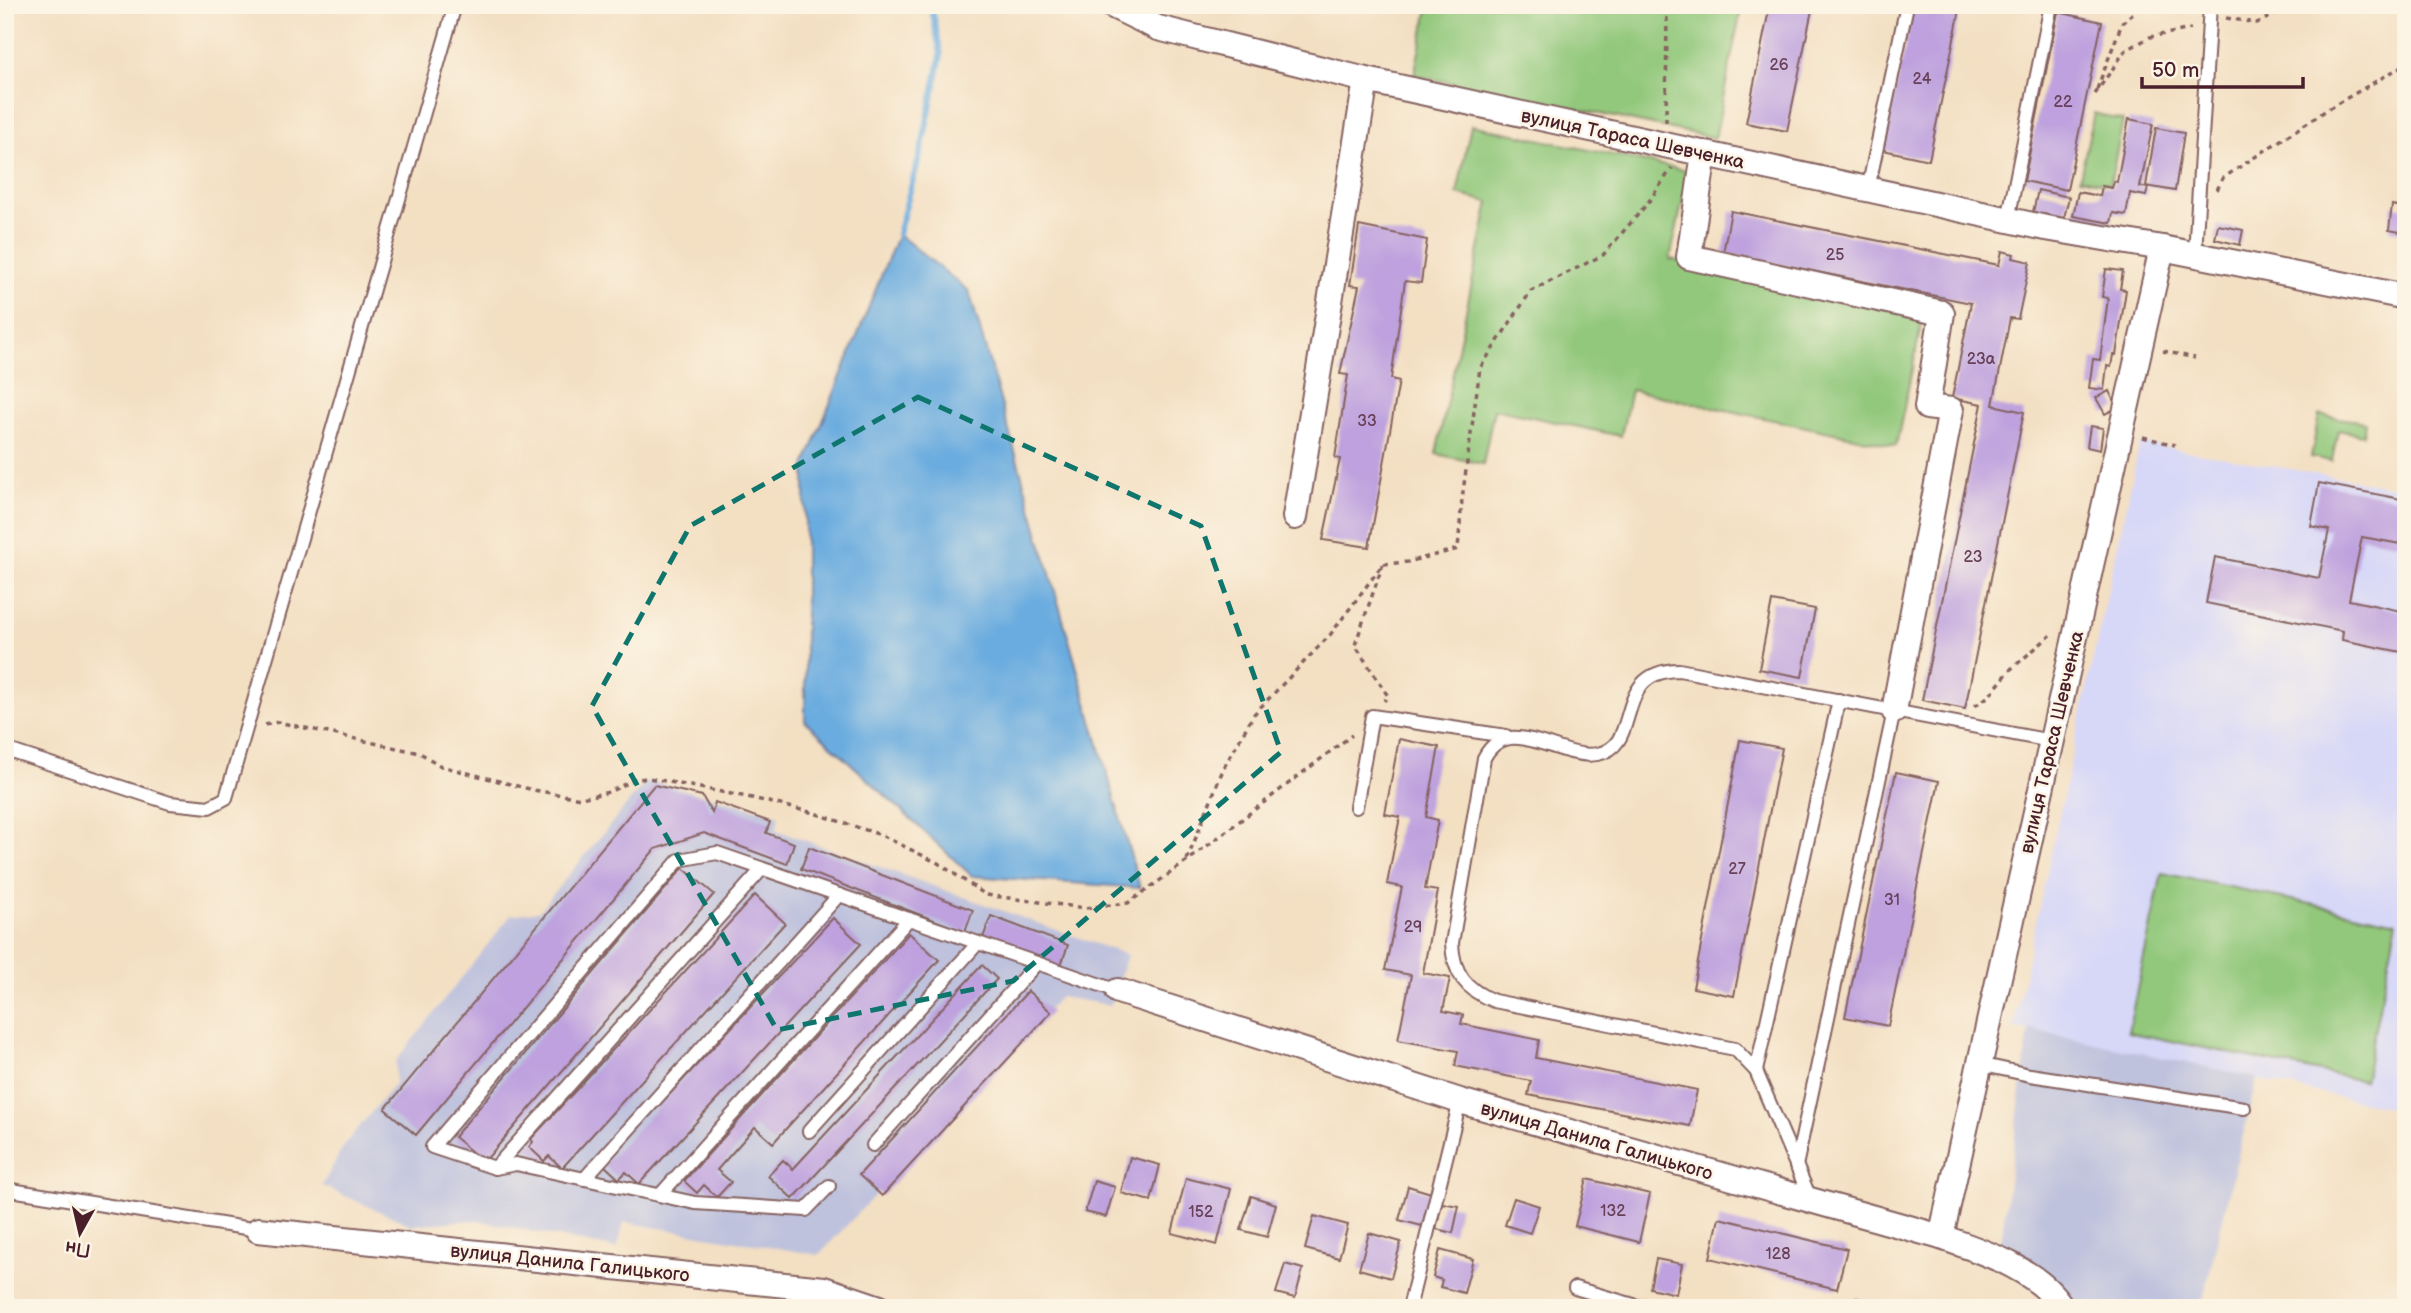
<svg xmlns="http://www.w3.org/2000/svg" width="2411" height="1313" viewBox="0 0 2411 1313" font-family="'Balsamiq Sans',sans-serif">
<rect width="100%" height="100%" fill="#fcf5e5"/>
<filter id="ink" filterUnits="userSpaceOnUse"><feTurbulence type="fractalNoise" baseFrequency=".0143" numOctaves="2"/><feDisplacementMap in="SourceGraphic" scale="14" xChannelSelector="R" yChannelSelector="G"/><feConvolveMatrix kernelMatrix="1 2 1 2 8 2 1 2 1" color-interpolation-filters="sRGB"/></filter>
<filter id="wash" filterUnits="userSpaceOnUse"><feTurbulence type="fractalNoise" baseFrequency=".00686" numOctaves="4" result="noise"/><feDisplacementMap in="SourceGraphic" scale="28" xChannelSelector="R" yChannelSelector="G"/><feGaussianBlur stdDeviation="1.57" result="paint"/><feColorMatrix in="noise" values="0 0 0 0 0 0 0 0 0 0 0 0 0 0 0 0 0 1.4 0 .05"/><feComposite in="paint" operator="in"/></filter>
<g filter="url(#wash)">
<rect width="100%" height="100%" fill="#f3dfc2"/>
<path fill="#d7d7f8" d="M2406,417V1111L2013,1028L2140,443L2394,487Z"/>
<g fill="#bfc2dd">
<path d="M654,782L779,815L776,830L1127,955L1110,1005L1060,997L819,1255L624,1222L617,1249L476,1220L411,1225L322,1186L345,1144L395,1084L396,1061L511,915L539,911L645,783Z"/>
<path d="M2029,1029L2257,1078L2201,1308H2052L1999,1257Z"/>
</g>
<g fill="#92c87b" stroke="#6e7453" stroke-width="2">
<path d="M1429,5H1742L1715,138L1414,75Z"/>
<path d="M2094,113L2123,121L2110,184L2080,178Z"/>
<path d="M1471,125L1689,171L1670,259L1924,312L1896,446L1631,390L1621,436L1494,409L1483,464L1436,454L1489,202L1457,194Z"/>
<path d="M2319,415L2365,422L2363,435L2338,430L2332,461L2311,457Z"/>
<path d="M2162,873L2397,922L2364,1081L2128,1032Z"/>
</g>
<path fill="#6bacdf" stroke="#5a6685" stroke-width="2" d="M898,234L969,291L1140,888L972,876L805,721V466Z"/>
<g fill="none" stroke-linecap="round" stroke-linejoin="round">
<path stroke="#6bacdf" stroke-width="6" d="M898,234L922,147L941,55L931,5"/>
</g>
<g id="blocks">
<g fill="#bea1de">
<path d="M1770,5H1813L1787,131L1746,123Z"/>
<path d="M1914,5H1961L1929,160L1883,150Z"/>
<path d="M2058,12L2102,22L2067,190L2024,181Z"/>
<path d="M2129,119L2153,124L2140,187L2148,188L2146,196L2130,193L2126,215L2113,213L2111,223L2073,216L2078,192L2100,196L2102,186L2112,188L2114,181L2117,182Z"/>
<path d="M2156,128L2184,133L2175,191L2146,186Z"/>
<path d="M2038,190L2069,197L2064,218L2033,212Z"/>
<path d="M2392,205L2406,208V233L2389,230Z"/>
<path d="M1731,211L1999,265L2002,251L2014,254L2013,258L2030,262L2018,319L2010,318L1993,405L2024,412L1965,709L1922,700L1982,404L1952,398L1971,303L1723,253Z"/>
<path d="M2218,225L2243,230L2240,245L2215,239Z"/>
<path d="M1359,226L1427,240L1421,283L1405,281L1391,379L1399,381L1369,547L1323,540L1340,459L1335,458L1348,375L1340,374L1359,286L1350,285Z"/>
<path d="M2106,269L2123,271L2120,289L2126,290L2116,355H2113L2111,367L2107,366L2104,390L2089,388L2093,359L2100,360L2108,298L2102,297Z"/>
<path d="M2109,391L2117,408L2105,414L2096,398Z"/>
<path d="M2090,426L2103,428L2100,450L2087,447Z"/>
<path d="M2319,483L2406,500V545L2362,537L2349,600L2406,612V653L2342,640L2343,631L2206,603L2215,557L2319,578L2329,530L2311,526Z"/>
<path d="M1772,601L1815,609L1802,677L1759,669Z"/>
<path d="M1399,739L1439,747L1426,817L1438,820L1425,889L1438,891L1423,973L1450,978L1443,1011L1463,1015L1461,1024L1539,1040L1536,1058L1697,1090L1690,1126L1528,1095L1531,1081L1455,1066L1458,1051L1398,1040L1411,975L1385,970L1402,887L1387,884L1400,817L1385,814Z"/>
<path d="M1740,740L1782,748L1734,996L1693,988Z"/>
<path d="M1896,772L1939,781L1888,1026L1845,1017Z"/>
<path d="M654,785L702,796L712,813L715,802L770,822L766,833L794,843L787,864L704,833L655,849L416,1135L385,1109Z"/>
<path d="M809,847L973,910L965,932L801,869Z"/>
<path d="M683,868L714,894L484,1162L454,1137Z"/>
<path d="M755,895L785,923L562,1168L549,1156L544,1161L529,1147L533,1142L531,1139Z"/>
<path d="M991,916L1068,945L1060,968L983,938Z"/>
<path d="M833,918L861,944L639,1184L626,1172L619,1179L604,1165Z"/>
<path d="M909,933L939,960L773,1143L755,1127L717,1170L731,1182L717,1197L704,1185L697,1193L684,1181Z"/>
<path d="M982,965L997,979L793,1199L768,1176L783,1160L793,1169Z"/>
<path d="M1028,991L1051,1012L882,1196L859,1175Z"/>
<path d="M1130,1157L1160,1165L1151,1201L1121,1193Z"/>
<path d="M1186,1178L1231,1189L1217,1245L1172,1233Z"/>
<path d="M1587,1179L1650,1194L1639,1242L1575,1226Z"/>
<path d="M1094,1181L1115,1187L1106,1217L1085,1212Z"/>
<path d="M1408,1186L1431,1193L1422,1226L1399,1220Z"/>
<path d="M1251,1196L1276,1204L1267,1237L1241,1230Z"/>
<path d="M1514,1198L1539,1206L1530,1233L1505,1225Z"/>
<path d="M1442,1203L1459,1206L1453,1233L1436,1229Z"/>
<path d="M1314,1216L1348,1225L1339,1258L1305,1249Z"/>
<path d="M1719,1218L1847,1249L1837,1289L1710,1258Z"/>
<path d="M1369,1233L1401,1242L1391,1278L1359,1269Z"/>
<path d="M1440,1250L1473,1259L1464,1293L1440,1287L1442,1280L1433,1277Z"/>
<path d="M1656,1259L1682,1264L1676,1294L1650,1288Z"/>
<path d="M1285,1264L1303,1269L1295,1298L1276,1293Z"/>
<path d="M1856,1298L1889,1307V1308H1853Z"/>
</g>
</g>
</g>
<g filter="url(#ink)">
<use href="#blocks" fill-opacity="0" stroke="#856260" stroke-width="2"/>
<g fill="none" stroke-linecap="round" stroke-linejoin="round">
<defs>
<g id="service">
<path d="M1868,189L1907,5"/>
<path d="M2008,220L2051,5"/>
<path d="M2195,254L2210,5"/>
<path d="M5,749L170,803L209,807L226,798L455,5"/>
<path d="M1356,807L1372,716L1506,736"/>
<path d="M1979,1064L2030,1075L2244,1108"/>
<path d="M1756,1071L1839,700"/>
<path d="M809,1131L978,943"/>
<path d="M873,1145L1037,963"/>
<path d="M1796,1166L1894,711"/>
<path d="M495,1168L762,869"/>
<path d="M584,1179L839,895"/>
<path d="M829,1186L806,1210L695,1203L516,1164L495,1168L432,1147L679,860L717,853L1118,991"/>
<path d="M5,1189L258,1230"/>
<path d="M660,1195L909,919"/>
<path d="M1811,1200L1756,1071L1735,1049L1494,1001C1466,990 1453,973 1452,943L1484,758C1508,711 1560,761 1597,754C1644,746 1610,671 1679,670L2051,741"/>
<path d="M1575,1288L1644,1308"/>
<path d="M1409,1308L1460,1101"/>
</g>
<g id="minor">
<path d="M1111,5L1158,28L1366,80L2046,228L2162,248L2406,297"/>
<path d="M1704,153L1689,257L1942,313L1927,407L1951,410L1894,711"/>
<path d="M1295,517L1366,80"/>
<path d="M1118,991L1460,1101L1941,1237C1981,1251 2039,1269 2062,1308"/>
<path d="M258,1230L824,1289L880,1308"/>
<path d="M1941,1237L2162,248"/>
</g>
</defs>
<use href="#service" stroke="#856260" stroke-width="16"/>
<use href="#minor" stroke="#856260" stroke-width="28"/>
<g stroke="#856260" stroke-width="3.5" stroke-dasharray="5 5" stroke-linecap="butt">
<path d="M2226,18L2257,23L2287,9"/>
<path d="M2097,89L2122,23L2142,5"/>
<path d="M2095,94L2125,51L2150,37L2191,29"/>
<path d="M1666,122L1667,5"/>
<path d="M2217,190L2223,178L2328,109L2406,64"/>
<path d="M2163,351L2195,358"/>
<path d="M2143,437L2175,445"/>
<path d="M1383,564L1355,645L1388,696L1384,701"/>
<path d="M1975,706L1989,696L2011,669L2051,635"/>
<path d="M265,725L278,722L420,753L441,766L533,790L581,798L609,792L635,779L649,778L752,798L814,813L881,835L938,863L986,895L1085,908L1128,903L1186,862L1352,735"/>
<path d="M1187,860L1224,767L1254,714L1330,635L1383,564L1408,562L1458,549L1462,499L1480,368L1531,291L1603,255L1647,204L1672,168"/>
</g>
<use href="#service" stroke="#fff" stroke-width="12"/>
<use href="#minor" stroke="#fff" stroke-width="24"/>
</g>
</g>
<path fill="none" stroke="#0f766e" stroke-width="5" stroke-dasharray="14 9" stroke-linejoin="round" d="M918,397L1201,526L1281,752L1013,981L777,1030L592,706L690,526Z"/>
<g text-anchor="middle" stroke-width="5" stroke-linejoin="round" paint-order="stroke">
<g font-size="16" fill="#674058">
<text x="1779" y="70">26</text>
<text x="1922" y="84">24</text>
<text x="2063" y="107">22</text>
<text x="1835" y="260">25</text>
<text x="1981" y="364">23а</text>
<text x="1367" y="426">33</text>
<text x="1973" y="562">23</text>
<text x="1737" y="874">27</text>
<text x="1892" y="905">31</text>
<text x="1413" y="932">29</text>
<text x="1613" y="1216">132</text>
<text x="1201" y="1217">152</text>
<text x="1778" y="1259">128</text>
</g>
<g font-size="19" fill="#4a1f2b" stroke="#fcf5e5">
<text transform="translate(1633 138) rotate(12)" y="7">вулиця Тараса Шевченка</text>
<text transform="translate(2051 742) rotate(-77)" y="7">вулиця Тараса Шевченка</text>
<text transform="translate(1597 1140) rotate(16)" y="7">вулиця Данила Галицького</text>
<text transform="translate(570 1262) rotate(6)" y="7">вулиця Данила Галицького</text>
</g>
</g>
<rect width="2411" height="1313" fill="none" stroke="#fcf5e5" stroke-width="28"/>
<g transform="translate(80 1233) rotate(188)" stroke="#fcf5e5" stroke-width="5" paint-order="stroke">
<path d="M0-5L12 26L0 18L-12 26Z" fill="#4a1f2b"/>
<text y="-10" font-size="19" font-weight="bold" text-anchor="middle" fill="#4a1f2b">Пн</text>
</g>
<path d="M2142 77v10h161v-10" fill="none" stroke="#4a1f2b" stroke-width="3.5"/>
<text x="2152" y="77" font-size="21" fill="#4a1f2b" stroke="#fcf5e5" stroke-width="5" paint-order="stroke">50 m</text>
</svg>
